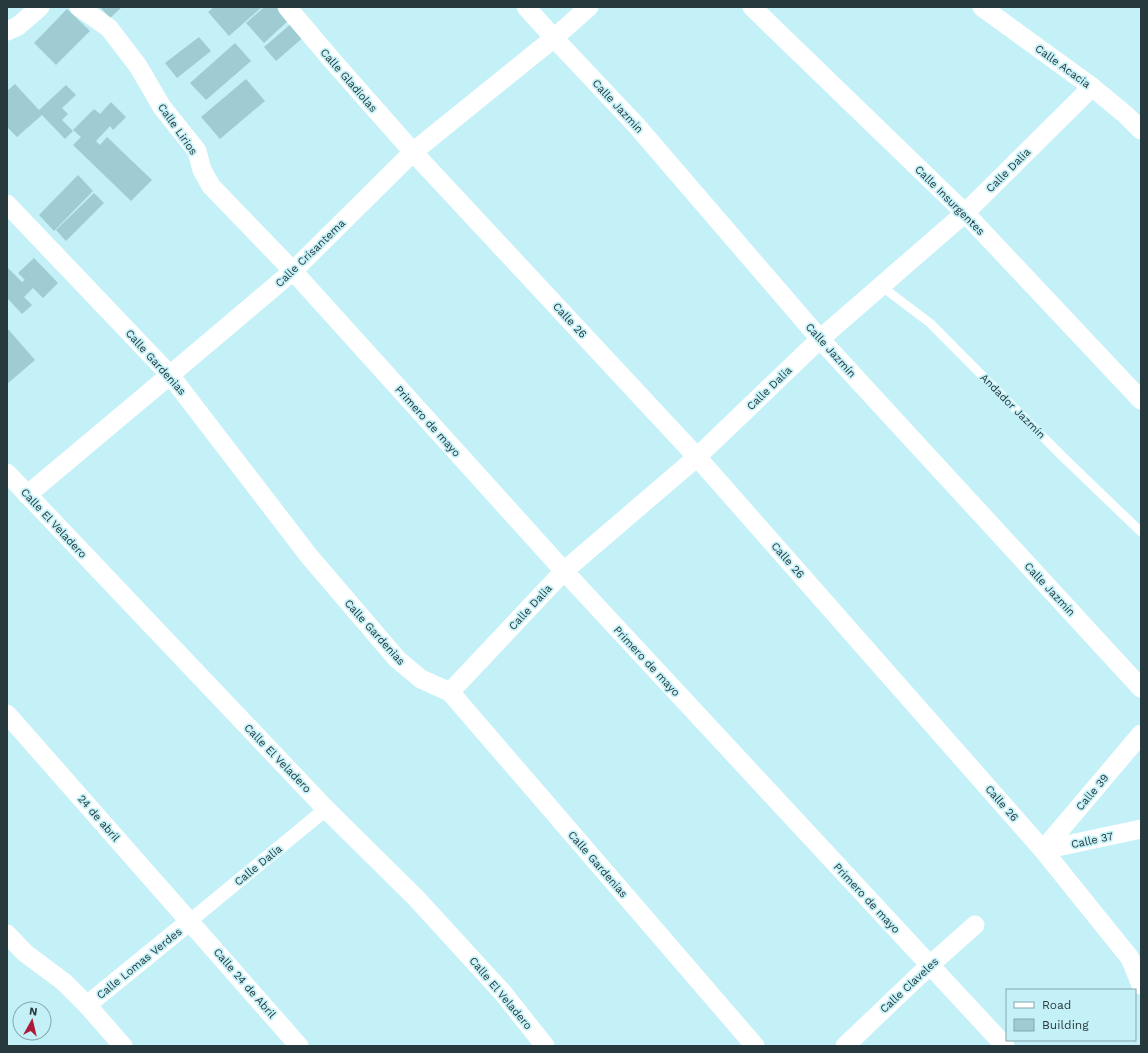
<svg xmlns="http://www.w3.org/2000/svg" width="1148" height="1053" viewBox="0 0 1148 1053" font-family="'Work Sans',sans-serif">
<rect width="100%" height="100%" fill="#c4f1f8"/>
<g fill="#9fccd2">
<path d="M100,7H122L110,18Z"/>
<path d="M214,7H262L229,36L208,12Z"/>
<path d="M264,7H277L289,20L264,43L246,23Z"/>
<path d="M67,9L90,31L56,65L34,43Z"/>
<path d="M292,23L305,36L276,61L264,47Z"/>
<path d="M199,37L211,51L177,78L165,63Z"/>
<path d="M235,43L251,61L206,100L190,83Z"/>
<path d="M246,79L265,101L220,139L201,117Z"/>
<path d="M15,84L39,110L66,85L76,95L62,108L68,114L62,120L73,131L65,139L42,115L17,137L7,127V91Z"/>
<path d="M111,102L126,117L113,130L110,126L96,141L100,145L107,137L152,180L131,201L73,145L81,137L73,130L94,109L100,114Z"/>
<path d="M78,175L93,191L54,231L39,215Z"/>
<path d="M94,193L104,203L66,241L56,230Z"/>
<path d="M34,258L58,283L43,298L33,288L24,297L32,305L22,314L7,298V267L22,282L25,280L18,273Z"/>
<path d="M7,328L35,360L7,384Z"/>
</g>
<g fill="none" stroke-linecap="round" stroke-linejoin="round">
<path stroke="#fff" stroke-width="9" d="M881,286L930,323L1063,457L1141,532"/>
<path stroke="#fff" stroke-width="14" d="M190,921L326,809"/>
<g stroke="#fff" stroke-width="19">
<path d="M79,7L109,28L138,66L162,107L197,151L202,170L211,186L293,271L564,571L1005,1046"/>
<path d="M287,7L331,59L413,152L697,457L1043,850L1130,958L1141,985"/>
<path d="M526,7L554,38L636,125L820,339L1141,688"/>
<path d="M752,7L965,213L1141,400"/>
<path d="M982,7L1092,87L1126,115L1141,130"/>
<path d="M7,31L18,26L40,7"/>
<path d="M7,204L170,375L309,556L397,659L421,679L450,692L755,1046"/>
<path d="M7,473L326,809L417,899L503,993L545,1046"/>
<path d="M27,495L170,375L293,271L413,152L554,38L589,7"/>
<path d="M450,692L564,571L697,457L820,339L965,213L1092,87"/>
<path d="M7,714L299,1046"/>
<path d="M1043,850L1141,734"/>
<path d="M1043,850L1141,829"/>
<path d="M7,934L25,953L64,982L87,1005L123,1046"/>
<path d="M87,1005L190,921"/>
<path d="M845,1046L930,965L975,925"/>
</g>
</g>
<g text-anchor="middle" stroke-width="3.5" stroke-linejoin="round" paint-order="stroke">
<g font-size="11" fill="#27393c" stroke="#c4f1f8">
<text transform="translate(1063 66) rotate(36)" y="4">Calle Acacia</text>
<text transform="translate(349 80) rotate(49)" y="4">Calle Gladiolas</text>
<text transform="translate(618 106) rotate(47)" y="4">Calle Jazmín</text>
<text transform="translate(178 129) rotate(55)" y="4">Calle Lirios</text>
<text transform="translate(1008 170) rotate(-45)" y="4">Calle Dalia</text>
<text transform="translate(950 200) rotate(45)" y="4">Calle Insurgentes</text>
<text transform="translate(310 253) rotate(-44)" y="4">Calle Crisantema</text>
<text transform="translate(570 320) rotate(47)" y="4">Calle 26</text>
<text transform="translate(831 350) rotate(48)" y="4">Calle Jazmín</text>
<text transform="translate(156 362) rotate(48)" y="4">Calle Gardenias</text>
<text transform="translate(769 388) rotate(-44)" y="4">Calle Dalia</text>
<text transform="translate(1013 406) rotate(45)" y="4">Andador Jazmín</text>
<text transform="translate(428 421) rotate(48)" y="4">Primero de mayo</text>
<text transform="translate(54 523) rotate(47)" y="4">Calle El Veladero</text>
<text transform="translate(788 560) rotate(49)" y="4">Calle 26</text>
<text transform="translate(1050 589) rotate(47)" y="4">Calle Jazmín</text>
<text transform="translate(530 607) rotate(-47)" y="4">Calle Dalia</text>
<text transform="translate(375 632) rotate(48)" y="4">Calle Gardenias</text>
<text transform="translate(647 661) rotate(47)" y="4">Primero de mayo</text>
<text transform="translate(278 758) rotate(46)" y="4">Calle El Veladero</text>
<text transform="translate(1092 792) rotate(-50)" y="4">Calle 39</text>
<text transform="translate(1002 803) rotate(49)" y="4">Calle 26</text>
<text transform="translate(99 818) rotate(49)" y="4">24 de abril</text>
<text transform="translate(1092 840) rotate(-12)" y="4">Calle 37</text>
<text transform="translate(598 864) rotate(49)" y="4">Calle Gardenias</text>
<text transform="translate(258 865) rotate(-39)" y="4">Calle Dalia</text>
<text transform="translate(867 898) rotate(47)" y="4">Primero de mayo</text>
<text transform="translate(139 963) rotate(-39)" y="4">Calle Lomas Verdes</text>
<text transform="translate(245 983) rotate(49)" y="4">Calle 24 de Abril</text>
<text transform="translate(909 985) rotate(-43)" y="4">Calle Claveles</text>
<text transform="translate(501 993) rotate(50)" y="4">Calle El Veladero</text>
</g>
</g>
<rect width="1148" height="1053" fill="none" stroke="#27393c" stroke-width="16"/>
<rect x="1006" y="989" width="130" height="52" fill="#c4f1f8" stroke="#85a7ad"/>
<rect x="1014" y="1002" width="20" height="6" fill="#ffffff" stroke="#85a7ad"/>
<text x="1042" y="1009" font-size="12" fill="#27393c">Road</text>
<rect x="1014" y="1019" width="20" height="12" fill="#9fccd2" stroke="#85a7ad"/>
<text x="1042" y="1029" font-size="12" fill="#27393c">Building</text>
<g transform="translate(32 1021) rotate(8)"><circle r="19" fill="#c4f1f8" stroke="#85a7ad"/>
<path d="M0-3L7 15L0 10L-7 15Z" fill="#ae1a3a"/>
<text y="-6" font-size="11" font-weight="bold" text-anchor="middle" fill="#27393c">N</text>
</g>
</svg>
